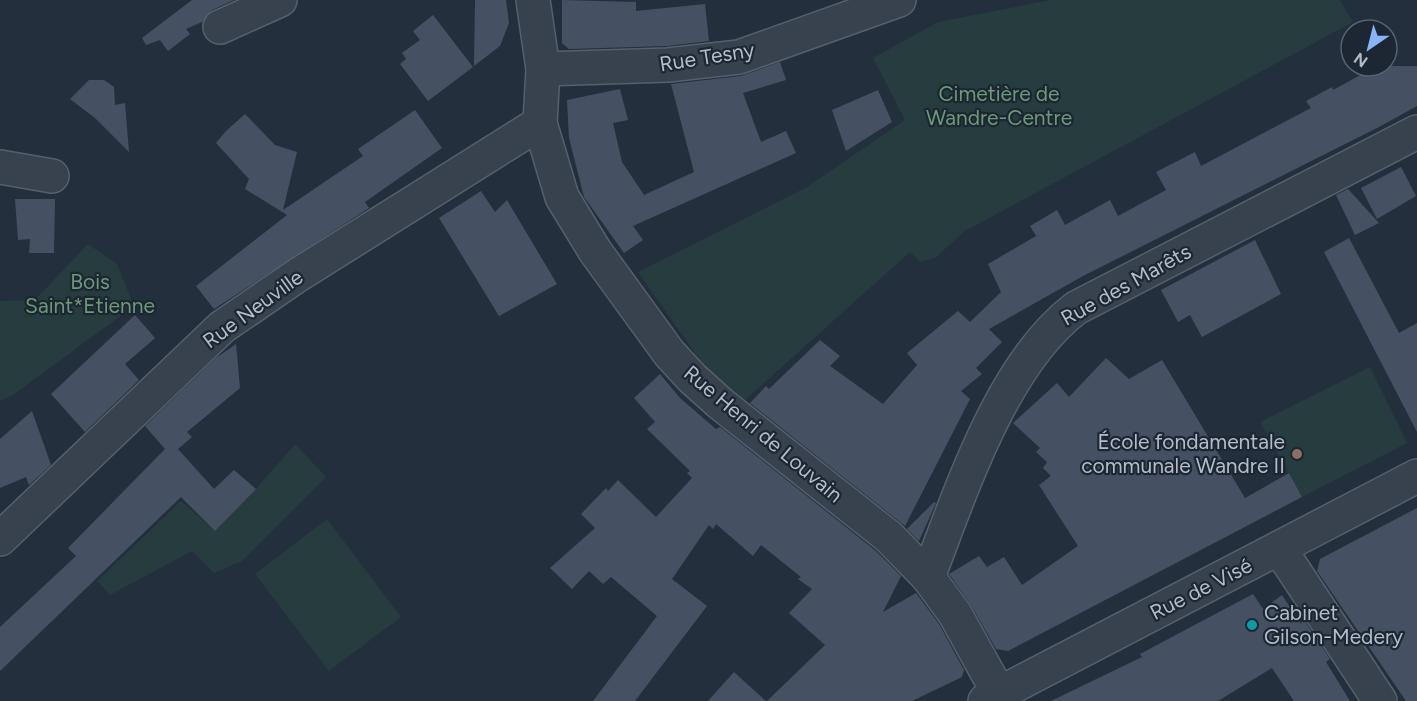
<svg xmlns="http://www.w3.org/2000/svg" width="1417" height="701" viewBox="0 0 1417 701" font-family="Figtree,sans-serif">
<rect width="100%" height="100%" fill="#242f3e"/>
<g fill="#263c3f">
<path d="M1051,0H1340L1353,22L965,231L935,258L920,262L910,252L745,400L714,380L638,272L807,187L905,120L873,58L938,22Z"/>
<path d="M88,244L117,264L134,306L13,395L0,401V301L35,300Z"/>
<path d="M1370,367L1407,443L1302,497L1260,422Z"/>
<path d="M295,444L326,477L242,561L214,573L192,551L110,595L97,581L181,501L214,530L256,489Z"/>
<path d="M327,519L401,617L329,671L255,574Z"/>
</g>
<g fill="#455162">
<path d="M192,0H234L212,10L202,22L186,29L190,34L168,51L160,40L146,45L142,38Z"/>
<path d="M475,0H506L509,23L500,46L474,66Z"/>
<path d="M562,0L636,2V11L705,4L709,41L667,46L569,49L562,43Z"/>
<path d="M433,15L473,67L428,101L400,64L406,59L402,53L420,40L413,31Z"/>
<path d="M780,62L786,80L743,93L761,142L786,131L796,153L633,226L643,240L624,253L584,197L569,138L567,100L620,89L628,120L613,123L622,162L644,195L694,172L671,84L741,76Z"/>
<path d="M1377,66H1417V106L1379,127L1083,276L989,329L1002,342L976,368L982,374L961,391L970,399L905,526L750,403L766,386L769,389L820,340L840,356L830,366L883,404L917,365L907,353L958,311L970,322L1001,292L988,264L1036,236L1030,226L1057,210L1065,225L1110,200L1118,216L1166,190L1156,172L1195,152L1201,166L1311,108L1306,101L1332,87L1333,90Z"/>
<path d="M89,80H104L114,87L115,105L125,103L129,152L95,118L70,99Z"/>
<path d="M878,90L892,122L846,151L832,110Z"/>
<path d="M415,110L442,148L365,202L369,208L214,309L196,286L287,215L245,189L249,179L216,143L226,131L245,114L275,145L297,152L283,210L363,156L358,149Z"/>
<path d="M1401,167L1416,196L1377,219L1361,188Z"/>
<path d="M1348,189L1379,223L1355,235L1336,195Z"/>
<path d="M481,191L495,212L507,200L557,284L499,316L439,218Z"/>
<path d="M15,199H55L54,253H29L30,239L18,240Z"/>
<path d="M1349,238L1399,333L1417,323V432L1324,252Z"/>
<path d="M1255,240L1281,294L1202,337L1190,315L1178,322L1161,290Z"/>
<path d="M135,315L155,338L125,364L139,380L85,432L51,394Z"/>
<path d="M236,344L240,388L187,432L192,437L178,449L214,489L234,470L256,489L215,531L181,497L0,671V627L76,556L68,548L165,449L145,426L216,358Z"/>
<path d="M1106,358L1129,379L1162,360L1245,498L1289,473L1302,497L1008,651L996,649L971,605L949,574L979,556L987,567L1004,557L1022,585L1078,546L1039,485L1051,476L1043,468L1047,462L1036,452L1040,448L1013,423L1057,383L1069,397Z"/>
<path d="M660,374L680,398L716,429L720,427L876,551L901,576L883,612L916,593L939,624L964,670L962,677L912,701H767L825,645L789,613L812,589L798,579L801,577L761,545L753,556L716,524L713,529L709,525L672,579L707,606L635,701H593L657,616L611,577L603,584L589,571L572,589L550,568L595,528L581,514L606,488L608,491L618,480L656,517L692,478L687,473L690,471L647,429L655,422L634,398Z"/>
<path d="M32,411L51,465L29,485L26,477L0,488V439Z"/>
<path d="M934,502L936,503L919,541L907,529Z"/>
<path d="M1417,508V701H1406L1317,571L1320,559Z"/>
<path d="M1253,594L1263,609L1282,595L1301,624L1303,618L1330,659L1326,662L1350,701H1294L1272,668L1218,701H1051L1142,657L1140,654Z"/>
<path d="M734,672L766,701H708Z"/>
</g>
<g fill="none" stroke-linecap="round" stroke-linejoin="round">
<defs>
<g id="minor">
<path d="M220,27L280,0"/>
<path d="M543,69L668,65L739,57L899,0"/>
<path d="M0,167L52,176"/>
<path d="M0,539L222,327L298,275L540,123"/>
<path d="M1279,548L1380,701"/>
<path d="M928,577C961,491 1002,364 1076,308L1417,132"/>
</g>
<g id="tertiary">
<path d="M533,0L543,69L540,123L562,197L595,251L669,353L692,378L721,404L889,537L928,577L955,614L1003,701"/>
<path d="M985,701L1417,476"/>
</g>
</defs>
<use href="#minor" stroke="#565f6c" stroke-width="36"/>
<use href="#tertiary" stroke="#565f6c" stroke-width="36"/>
<use href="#minor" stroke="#38414e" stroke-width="33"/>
<use href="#tertiary" stroke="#38414e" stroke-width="33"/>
</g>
<circle fill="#8d6e63" stroke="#1d2633" stroke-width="2" cx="1297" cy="454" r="6"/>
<circle fill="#0f9aa8" stroke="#1d2633" stroke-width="2" cx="1252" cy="625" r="6"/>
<g text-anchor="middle" stroke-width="4.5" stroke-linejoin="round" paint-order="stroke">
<g font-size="21" fill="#b4bcc9" stroke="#1d2633">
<text transform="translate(707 57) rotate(-9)" y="7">Rue Tesny</text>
<text transform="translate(1126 285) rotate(-29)" y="7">Rue des Marêts</text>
<text transform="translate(253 309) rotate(-36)" y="7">Rue Neuville</text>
<text transform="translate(763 434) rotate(40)" y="7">Rue Henri de Louvain</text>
<text transform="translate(1201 589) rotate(-27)" y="7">Rue de Visé</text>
</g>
<g font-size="21" fill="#6b9a76" stroke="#1d2633">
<text x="999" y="101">Cimetière de<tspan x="999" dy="24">Wandre-Centre</tspan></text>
<text x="90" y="289">Bois<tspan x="90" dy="24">Saint*Etienne</tspan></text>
</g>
<g font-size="21" fill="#b4bcc9" stroke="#1d2633" text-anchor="end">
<text x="1285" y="449">École fondamentale<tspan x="1285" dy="24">communale Wandre II</tspan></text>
<text x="1264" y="620" text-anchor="start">Cabinet<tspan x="1264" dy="24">Gilson-Medery</tspan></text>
</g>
</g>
<g transform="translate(1369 48) rotate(215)"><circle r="28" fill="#1d2633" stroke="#59626f" stroke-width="1.5"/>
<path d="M0-4.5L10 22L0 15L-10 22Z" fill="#8ab4f8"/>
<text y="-9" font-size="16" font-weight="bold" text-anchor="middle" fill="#b4bcc9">N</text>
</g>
</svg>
